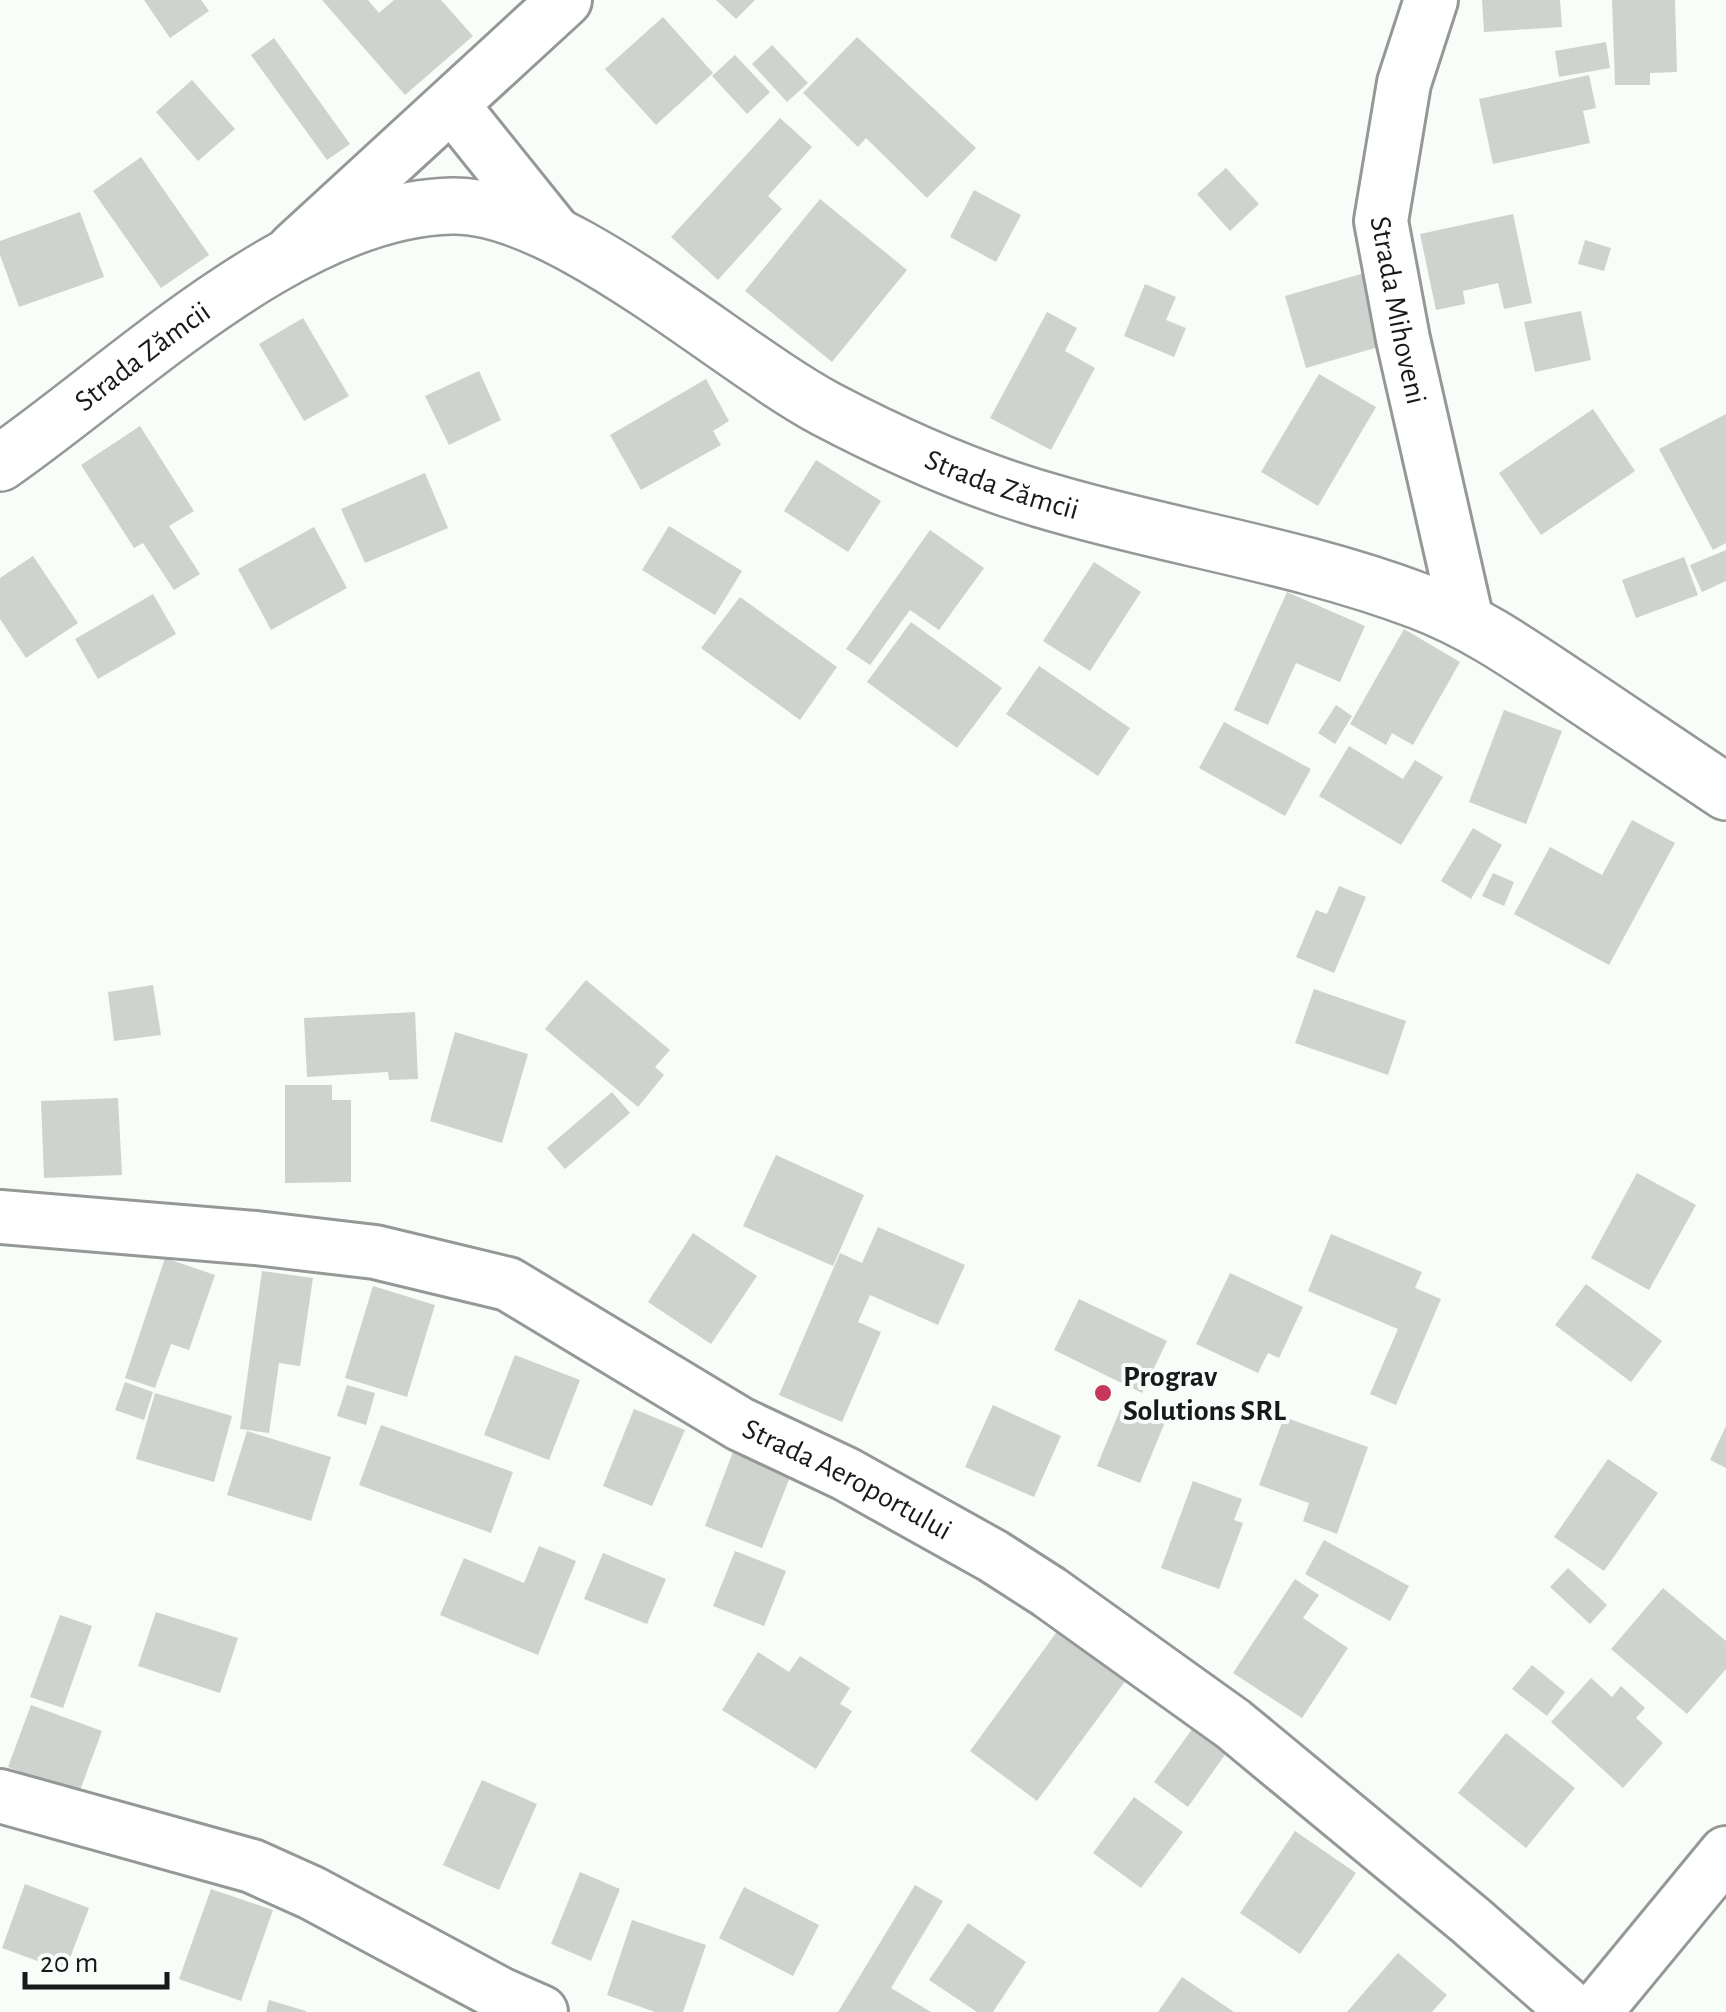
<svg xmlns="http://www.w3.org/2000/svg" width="1726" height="2012" viewBox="0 0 1726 2012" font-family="'Alegreya Sans',sans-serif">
<rect width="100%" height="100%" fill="#f8fdfa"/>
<g fill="#ced3d0">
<path d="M144,0H201L209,11L170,38Z"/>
<path d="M322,0H368L379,13L394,0H441L473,36L405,95Z"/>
<path d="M716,0H755L736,19Z"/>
<path d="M1482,0H1560L1562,27L1484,32Z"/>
<path d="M1612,0H1675L1677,72L1650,73V85H1615Z"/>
<path d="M663,17L713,73L656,125L605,69Z"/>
<path d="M857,37L976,148L927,198L866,138L858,147L803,93Z"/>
<path d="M274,38L350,144L327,160L251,55Z"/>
<path d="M1606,42L1610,68L1559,77L1555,51Z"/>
<path d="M772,45L808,83L787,102L752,64Z"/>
<path d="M735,55L770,92L747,114L712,76Z"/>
<path d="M1589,75L1596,108L1583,111L1590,143L1493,164L1479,99Z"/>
<path d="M192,80L235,129L198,161L156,112Z"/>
<path d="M780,118L812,147L768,196L782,209L718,280L671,237Z"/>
<path d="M141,157L209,255L161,288L93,191Z"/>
<path d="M1226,168L1259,204L1230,231L1197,194Z"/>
<path d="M974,190L1021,215L996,262L950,237Z"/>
<path d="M820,199L907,270L832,362L745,291Z"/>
<path d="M80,212L104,277L19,307L0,255V241Z"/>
<path d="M1513,214L1532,303L1504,309L1498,283L1463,291L1465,304L1436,310L1420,234Z"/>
<path d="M1585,240L1611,248L1604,271L1578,264Z"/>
<path d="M1378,269L1399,341L1306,368L1285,296Z"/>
<path d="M1145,284L1176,297L1166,320L1186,328L1174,357L1124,336Z"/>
<path d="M1581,311L1591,360L1535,372L1524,322Z"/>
<path d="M1047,312L1077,328L1065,351L1095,368L1051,450L990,418Z"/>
<path d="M303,318L349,396L304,421L259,344Z"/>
<path d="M479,371L501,420L449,445L425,396Z"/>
<path d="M1319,374L1376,407L1318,506L1261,472Z"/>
<path d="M706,379L729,421L713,431L721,445L641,490L610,435Z"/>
<path d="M1593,409L1635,471L1541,535L1499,473Z"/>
<path d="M1726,414V543L1713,550L1659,449Z"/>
<path d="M140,426L194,511L169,526L200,574L174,590L143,543L134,548L81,465Z"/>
<path d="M816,460L881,501L848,552L784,511Z"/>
<path d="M425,473L448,528L365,563L341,509Z"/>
<path d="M669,526L742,571L715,615L642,570Z"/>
<path d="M314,527L347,588L271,630L238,569Z"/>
<path d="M930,530L984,568L939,630L910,610L870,665L846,649Z"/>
<path d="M1726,550V581L1702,592L1690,565Z"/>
<path d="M33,556L78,623L26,658L0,619V578Z"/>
<path d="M1684,557L1698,595L1636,618L1622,580Z"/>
<path d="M1094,562L1141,592L1090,671L1043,641Z"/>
<path d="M1287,592L1365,626L1340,682L1296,663L1268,725L1234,710Z"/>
<path d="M153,594L176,634L98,679L75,639Z"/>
<path d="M740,597L837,667L800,720L701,648Z"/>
<path d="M911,622L1002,688L957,748L867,682Z"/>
<path d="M1404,629L1460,662L1413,745L1392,733L1386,745L1350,724Z"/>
<path d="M1039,666L1130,728L1098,776L1006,714Z"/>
<path d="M1336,705L1352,716L1335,744L1318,733Z"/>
<path d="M1504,710L1562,731L1526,824L1469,802Z"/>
<path d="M1224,722L1311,769L1285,816L1199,768Z"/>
<path d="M1349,746L1403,779L1415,760L1443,777L1401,845L1319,796Z"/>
<path d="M1632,820L1675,843L1609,965L1514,914L1550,847L1602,875Z"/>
<path d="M1473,828L1502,845L1471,899L1441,881Z"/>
<path d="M1493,873L1514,882L1504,906L1482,896Z"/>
<path d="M1339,886L1366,897L1334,973L1296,957L1316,910L1327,914Z"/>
<path d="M586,980L670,1050L655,1067L664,1075L638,1107L545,1029Z"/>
<path d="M153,985L161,1035L114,1041L108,992Z"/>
<path d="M1314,989L1406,1021L1388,1075L1295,1043Z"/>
<path d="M415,1012L418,1079L389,1080L388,1072L307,1077L304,1018Z"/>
<path d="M455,1032L528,1054L502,1143L430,1121Z"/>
<path d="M285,1085H332V1100H351V1182L285,1183Z"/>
<path d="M612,1092L630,1113L565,1169L547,1148Z"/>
<path d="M118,1098L122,1175L44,1178L41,1101Z"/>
<path d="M776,1155L864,1195L833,1266L743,1226Z"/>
<path d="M1637,1173L1696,1205L1649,1290L1591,1258Z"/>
<path d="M878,1227L965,1265L938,1325L870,1295L858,1322L881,1332L842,1422L779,1395L840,1253L862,1263Z"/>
<path d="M693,1233L757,1276L711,1344L648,1302Z"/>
<path d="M1331,1234L1422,1272L1415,1288L1441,1299L1396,1405L1370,1394L1398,1329L1308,1291Z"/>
<path d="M165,1258L215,1275L189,1350L171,1344L155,1388L125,1378Z"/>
<path d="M262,1271L313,1278L300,1366L279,1363L269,1433L240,1429Z"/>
<path d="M1230,1273L1303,1307L1279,1358L1268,1353L1258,1373L1196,1344Z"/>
<path d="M1586,1284L1662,1341L1631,1382L1555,1325Z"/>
<path d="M373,1286L435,1305L407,1397L345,1378Z"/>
<path d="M1079,1299L1167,1341L1142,1393L1054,1350Z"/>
<path d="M515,1355L580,1380L549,1460L484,1435Z"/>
<path d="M125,1382L153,1392L144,1420L115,1410Z"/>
<path d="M347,1385L375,1393L366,1425L337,1416Z"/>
<path d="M155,1393L232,1416L214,1482L136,1459Z"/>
<path d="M993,1405L1061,1436L1034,1497L965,1467Z"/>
<path d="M1122,1405L1165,1422L1140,1483L1097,1466Z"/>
<path d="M634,1409L685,1430L652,1506L603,1486Z"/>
<path d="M1284,1417L1368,1447L1337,1534L1303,1521L1309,1503L1259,1485Z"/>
<path d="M381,1425L513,1472L491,1533L359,1485Z"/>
<path d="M1726,1426V1468L1710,1460Z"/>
<path d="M247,1431L331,1457L311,1521L227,1495Z"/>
<path d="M734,1449L792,1472L762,1548L705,1526Z"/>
<path d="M1608,1459L1658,1493L1604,1571L1554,1537Z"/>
<path d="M1193,1481L1242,1499L1234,1520L1243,1523L1219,1589L1161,1568Z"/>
<path d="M1324,1540L1409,1586L1390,1621L1305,1574Z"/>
<path d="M539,1546L576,1561L538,1655L440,1615L464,1558L524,1583Z"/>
<path d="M735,1551L786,1571L764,1626L713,1606Z"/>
<path d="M603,1553L666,1579L647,1624L584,1599Z"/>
<path d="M1568,1568L1607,1605L1590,1624L1550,1587Z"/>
<path d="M1295,1579L1319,1595L1303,1618L1348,1648L1302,1718L1233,1673Z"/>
<path d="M1663,1588L1726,1641V1669L1687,1714L1611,1649Z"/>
<path d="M156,1612L238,1638L220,1693L138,1666Z"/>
<path d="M60,1615L92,1626L63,1708L30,1697Z"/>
<path d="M1064,1622L1132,1672L1037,1801L970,1751Z"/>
<path d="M758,1652L789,1672L800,1656L850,1688L840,1704L852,1711L816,1769L722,1710Z"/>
<path d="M1532,1665L1565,1692L1547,1716L1512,1689Z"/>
<path d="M1591,1678L1612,1697L1621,1686L1645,1708L1636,1718L1663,1743L1623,1788L1551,1722Z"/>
<path d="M31,1705L102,1731L79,1793L8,1767Z"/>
<path d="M1195,1725L1229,1749L1188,1807L1154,1782Z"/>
<path d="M1506,1733L1575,1788L1526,1848L1458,1793Z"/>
<path d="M482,1780L537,1804L499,1890L443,1865Z"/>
<path d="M1134,1797L1183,1832L1141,1888L1093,1853Z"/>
<path d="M1295,1831L1356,1873L1300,1954L1240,1913Z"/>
<path d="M580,1872L620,1889L591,1961L551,1944Z"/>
<path d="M25,1884L89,1908L65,1971L2,1948Z"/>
<path d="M915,1885L943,1901L891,1988L931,2012H838Z"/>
<path d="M744,1887L819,1925L793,1976L719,1938Z"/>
<path d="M211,1889L273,1910L241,2001L179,1979Z"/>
<path d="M632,1920L706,1945L683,2012H655L607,1995Z"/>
<path d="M968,1923L1026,1962L993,2012H977L929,1980Z"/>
<path d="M1398,1953L1447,1995L1432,2012H1347Z"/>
<path d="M1182,1977L1234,2012H1158Z"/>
<path d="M269,2000L306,2011V2012H266Z"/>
</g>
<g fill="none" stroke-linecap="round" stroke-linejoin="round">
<defs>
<g id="minor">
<path id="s1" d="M1431,0L1404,83L1381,221L1403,339L1467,621"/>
<path d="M452,105L558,237"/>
<path d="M294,249L565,0"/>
<path id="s2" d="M0,1217L256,1238L375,1252L508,1284L740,1424L846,1474L993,1556L1049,1592L1233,1724L1470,1920L1575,2012"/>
<path d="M0,1796L252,1866L312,1893L500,1994L541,2012"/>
<path d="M1595,2012L1726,1853"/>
</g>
<g id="major">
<path id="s3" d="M0,463C126,376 293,209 452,206C561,204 727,356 826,409C900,448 980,483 1061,505C1180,539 1303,557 1419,601C1475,622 1523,656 1571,688C1623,723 1674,757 1726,792"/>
</g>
</defs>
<use href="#minor" stroke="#949996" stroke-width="58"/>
<use href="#major" stroke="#949996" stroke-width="60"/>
<use href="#minor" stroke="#fff" stroke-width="52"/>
<use href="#major" stroke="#fff" stroke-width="55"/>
</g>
<circle fill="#c7375b" stroke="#f8fdfa" stroke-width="4" cx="1103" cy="1393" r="10"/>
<g text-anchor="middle" stroke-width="8" stroke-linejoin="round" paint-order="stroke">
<g font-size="30" fill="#181a19" stroke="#f8fdfa">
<text dy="10" stroke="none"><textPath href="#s1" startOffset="318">Strada Mihoveni</textPath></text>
<text dy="10" stroke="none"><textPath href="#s3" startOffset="178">Strada Zămcii</textPath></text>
<text dy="10" stroke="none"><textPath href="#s3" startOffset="1150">Strada Zămcii</textPath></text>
<text dy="10" stroke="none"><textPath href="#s2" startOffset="905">Strada Aeroportului</textPath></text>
</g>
<g font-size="30" font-weight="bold" fill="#181a19" stroke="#f8fdfa" text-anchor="start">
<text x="1123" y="1386">Prograv<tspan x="1123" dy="34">Solutions SRL</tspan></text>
</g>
</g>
<path d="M25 1972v15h142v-15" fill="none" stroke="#181a19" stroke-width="5"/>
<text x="40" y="1972" font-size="30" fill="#181a19" stroke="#f8fdfa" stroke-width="8" paint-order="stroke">20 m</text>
</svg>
